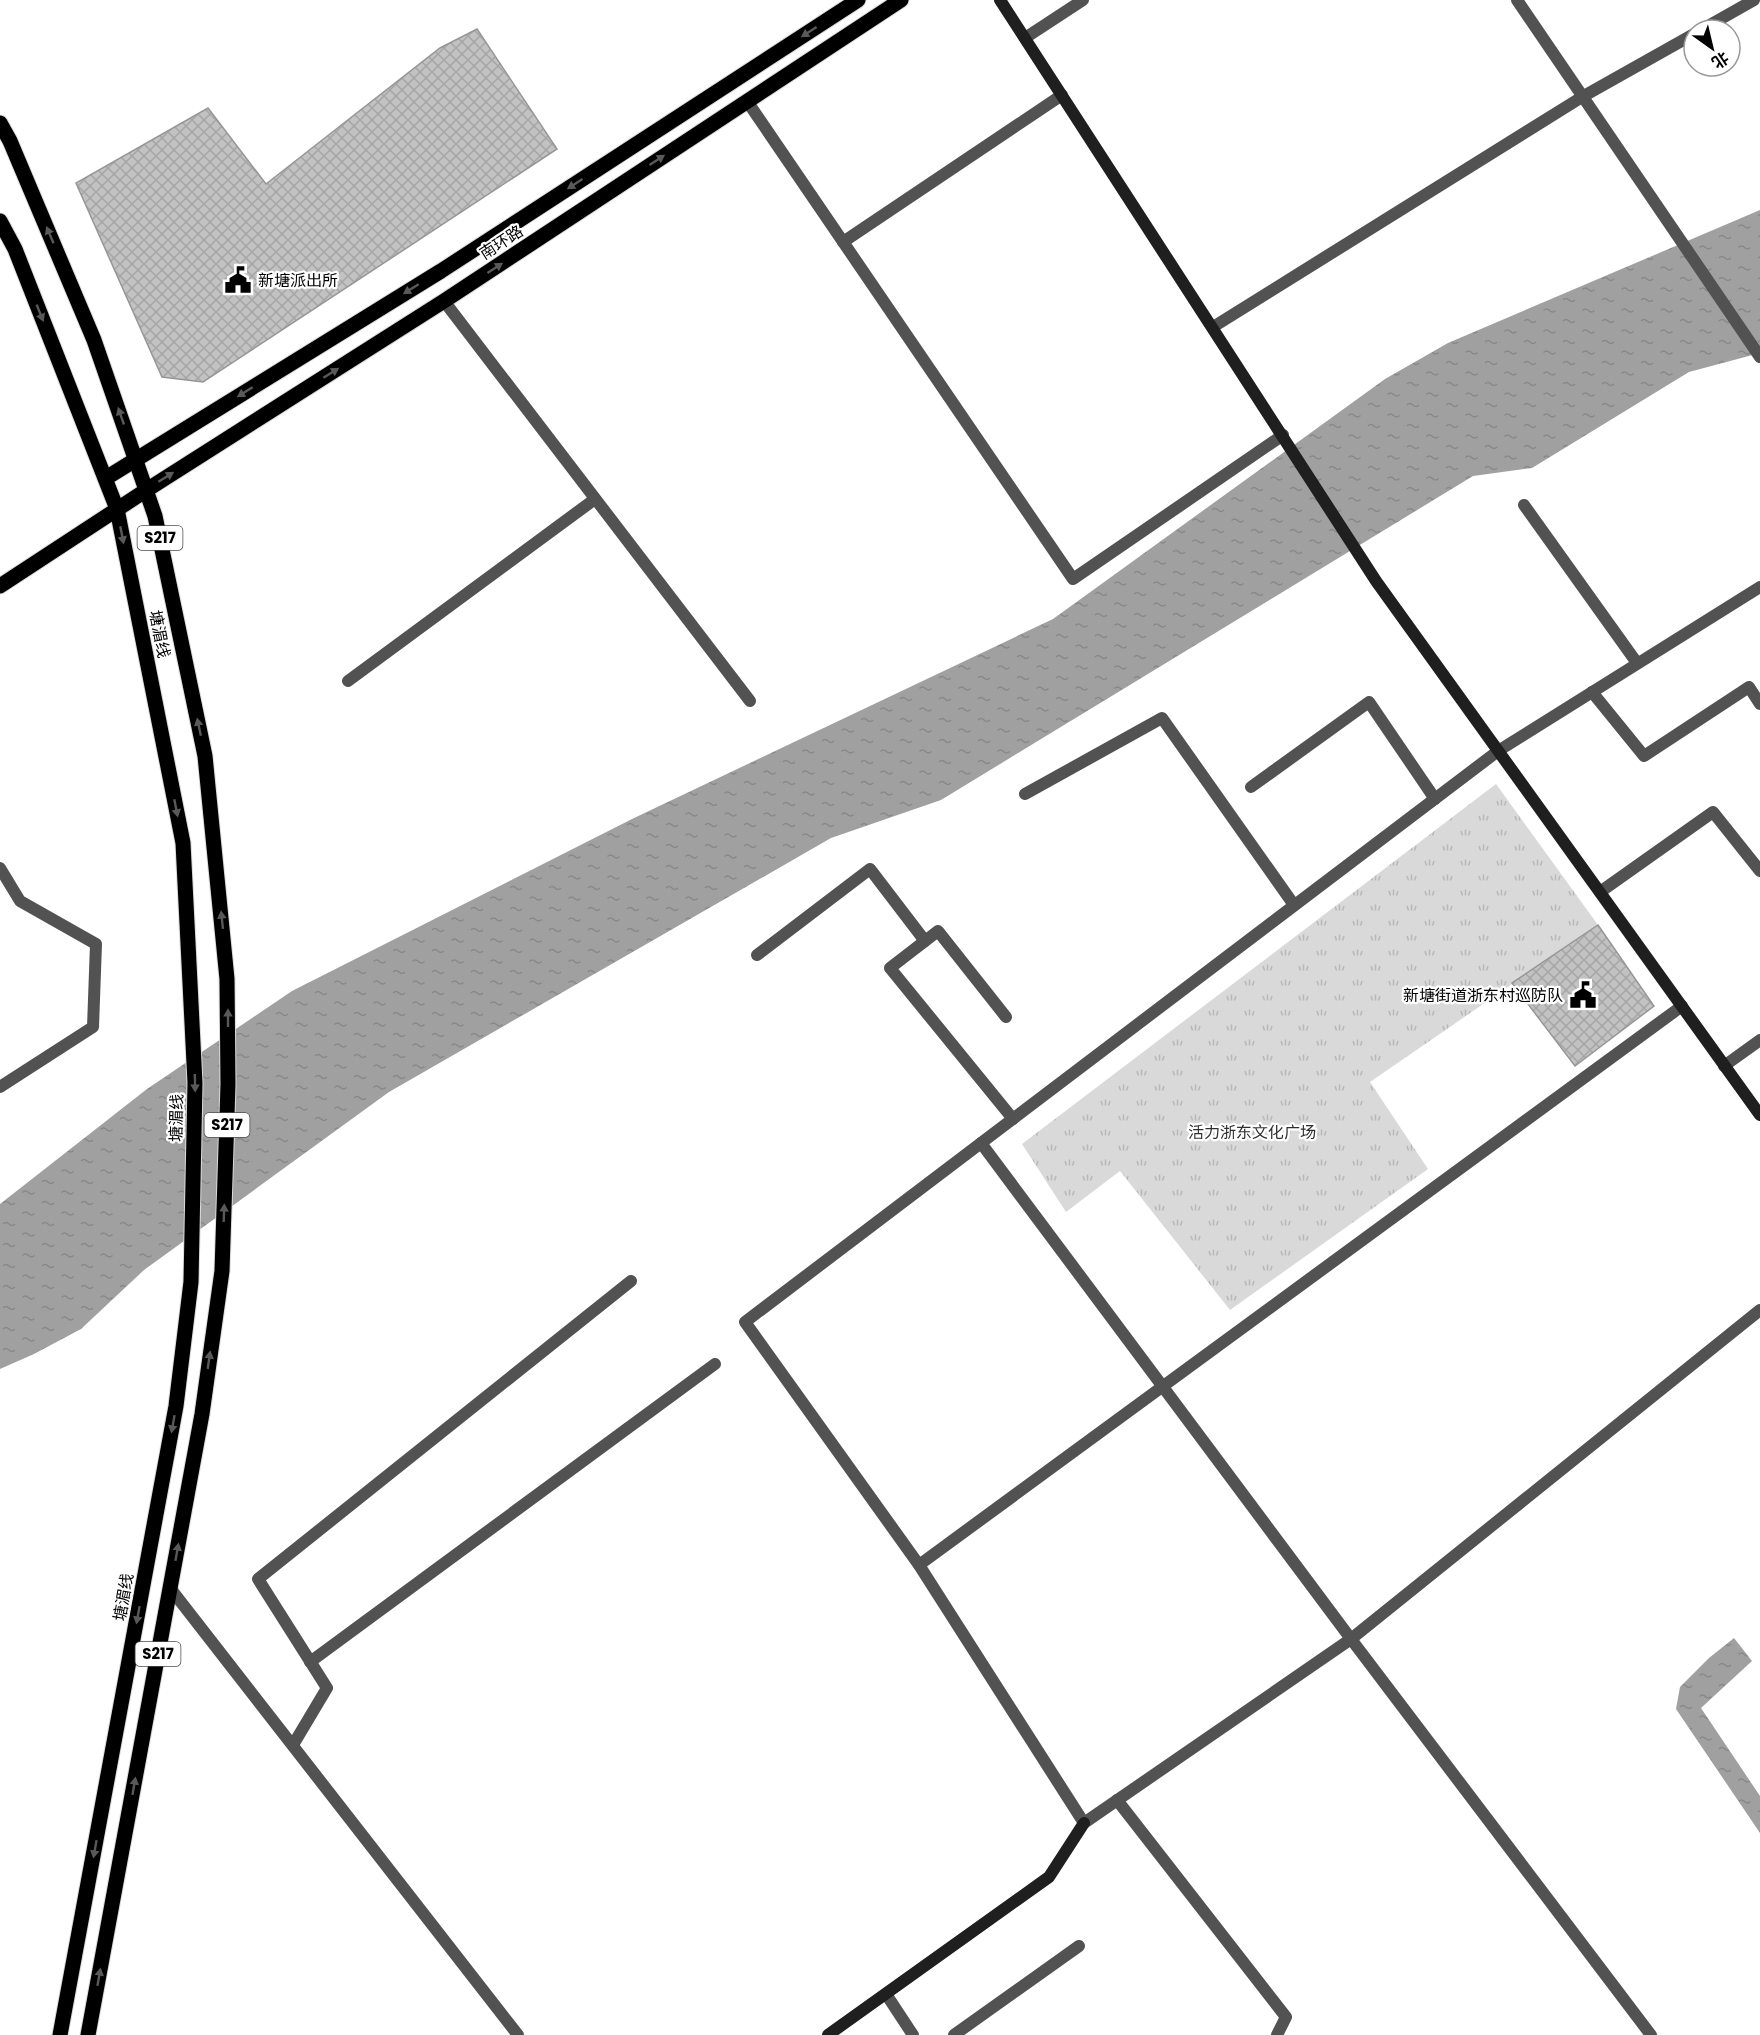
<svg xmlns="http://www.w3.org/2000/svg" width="1760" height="2035" viewBox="0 0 1760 2035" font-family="Poppins,'Noto Sans SC',sans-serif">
<defs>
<pattern id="grass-tufts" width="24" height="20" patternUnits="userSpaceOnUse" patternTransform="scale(1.5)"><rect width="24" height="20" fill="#d9d9d9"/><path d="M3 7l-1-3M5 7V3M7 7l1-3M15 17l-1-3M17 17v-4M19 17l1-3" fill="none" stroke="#b8b8b8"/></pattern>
<pattern id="water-ripples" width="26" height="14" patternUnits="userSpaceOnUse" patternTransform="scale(1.5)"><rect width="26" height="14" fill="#a0a0a0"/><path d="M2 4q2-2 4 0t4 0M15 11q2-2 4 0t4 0" fill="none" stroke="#888"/></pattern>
<pattern id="building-cross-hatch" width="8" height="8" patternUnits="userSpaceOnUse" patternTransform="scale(1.5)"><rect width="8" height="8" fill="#c2c2c2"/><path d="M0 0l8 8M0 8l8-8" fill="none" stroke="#a5a5a5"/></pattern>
</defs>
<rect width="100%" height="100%" fill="#fff"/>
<path fill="url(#grass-tufts)" d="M1496,784L1598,925L1370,1082L1428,1169L1230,1310L1120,1171L1066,1212L1022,1144Z"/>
<g fill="url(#water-ripples)">
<path d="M1760,210V353L1689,372L1532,468L1473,476L941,800L831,838L389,1092L144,1270L81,1329L34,1354L0,1369V1204L147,1089L292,991L632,819L1053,619L1385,379L1448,343Z"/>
<path d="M1734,1638L1752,1661L1701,1708L1760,1796V1833L1676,1709L1680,1687L1709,1658Z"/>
</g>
<g fill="url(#building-cross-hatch)" stroke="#969696" stroke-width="1.5">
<path d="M477,29L557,149L203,382L162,377L76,183L208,108L266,184L440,48Z"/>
<path d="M1598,925L1654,1006L1575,1066L1512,983Z"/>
</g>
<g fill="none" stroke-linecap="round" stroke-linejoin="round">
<defs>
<g id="primary">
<path d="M0,123L10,141L94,340L155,516L205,756L227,979L228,1084L222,1271L202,1414L88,2035"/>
<path d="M0,221L15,249L117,509L183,843L195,1083L191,1282L176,1406L60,2035"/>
<path d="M106,478L441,271L858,0"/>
<path d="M0,586L145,491L444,301L901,0"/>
</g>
</defs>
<use href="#primary" stroke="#dbdbdb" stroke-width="17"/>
<g stroke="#525252" stroke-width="12">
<path d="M1701,30L1754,0"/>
<path d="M1025,38L1083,0"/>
<path d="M747,101L1073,579L1283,435"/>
<path d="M843,242L1062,95"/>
<path d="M444,301L750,701"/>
<path d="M1213,327L1582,97L1694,34"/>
<path d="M1524,505L1637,663"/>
<path d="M348,681L595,499"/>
<path d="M1592,692L1644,756L1749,687L1760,704"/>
<path d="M1498,751L1760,587"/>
<path d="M1251,787L1369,702L1435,799"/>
<path d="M1025,794L1162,718L1294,905"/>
<path d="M0,868L20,901L96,944L93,1027L0,1087"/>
<path d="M1600,892L1713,812L1760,871"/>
<path d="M757,955L870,869L925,941"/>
<path d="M1006,1017L938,931L890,968L1013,1119"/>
<path d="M1724,1066L1760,1040"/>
<path d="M170,1588L518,2035"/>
<path d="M1351,1639L1651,2035"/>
<path d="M310,1662L715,1364"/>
<path d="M293,1745L327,1688L258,1579L631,1281"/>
<path d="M1117,1800L1286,2017L1277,2035"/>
<path d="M886,1994L913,2035"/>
<path d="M954,2035L1079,1946"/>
</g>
<g stroke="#525252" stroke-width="12">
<path d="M1517,0L1760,357"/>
<path d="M1498,751L745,1322L919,1565L1682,1006"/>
<path d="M981,1143L1351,1639L1760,1310"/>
<path d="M919,1565L1084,1823L1351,1639"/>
</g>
<g stroke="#1f1f1f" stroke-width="12">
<path d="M1000,0L1376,581L1760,1115"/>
<path d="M828,2035L1049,1877L1084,1823"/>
</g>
<use href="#primary" stroke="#000" stroke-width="15"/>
</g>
<defs><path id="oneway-solid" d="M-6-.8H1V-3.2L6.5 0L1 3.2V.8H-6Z" transform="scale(1.5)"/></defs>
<g fill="#595959">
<use href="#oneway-solid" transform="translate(809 32) rotate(147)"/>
<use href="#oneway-solid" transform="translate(657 160) rotate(-33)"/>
<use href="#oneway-solid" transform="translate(575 184) rotate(147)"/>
<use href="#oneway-solid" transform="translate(50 235) rotate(-113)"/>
<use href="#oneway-solid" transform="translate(495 268) rotate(-33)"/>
<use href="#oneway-solid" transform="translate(411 289) rotate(148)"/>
<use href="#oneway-solid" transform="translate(40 313) rotate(68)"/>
<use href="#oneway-solid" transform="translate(331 373) rotate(-32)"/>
<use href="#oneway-solid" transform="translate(245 392) rotate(148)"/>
<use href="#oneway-solid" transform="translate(121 416) rotate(-109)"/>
<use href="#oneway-solid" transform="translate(166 477) rotate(-32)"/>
<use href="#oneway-solid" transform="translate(122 535) rotate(79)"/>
<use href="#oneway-solid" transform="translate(199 727) rotate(-102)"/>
<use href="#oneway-solid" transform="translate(176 808) rotate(79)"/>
<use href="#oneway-solid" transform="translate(222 920) rotate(-96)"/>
<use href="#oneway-solid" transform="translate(228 1018) rotate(-90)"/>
<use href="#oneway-solid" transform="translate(195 1083) rotate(89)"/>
<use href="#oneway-solid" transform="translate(224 1213) rotate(-88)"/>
<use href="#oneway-solid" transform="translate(209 1360) rotate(-82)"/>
<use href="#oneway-solid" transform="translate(173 1424) rotate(100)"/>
<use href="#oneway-solid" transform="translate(177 1552) rotate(-80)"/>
<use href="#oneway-solid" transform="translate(138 1615) rotate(100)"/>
<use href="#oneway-solid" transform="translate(134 1786) rotate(-80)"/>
<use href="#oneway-solid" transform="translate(95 1849) rotate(100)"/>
<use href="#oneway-solid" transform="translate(99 1977) rotate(-80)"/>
</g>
<defs>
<symbol id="civic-bare" viewBox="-9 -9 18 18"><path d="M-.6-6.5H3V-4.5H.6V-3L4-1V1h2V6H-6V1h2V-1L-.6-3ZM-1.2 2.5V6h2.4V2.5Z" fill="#000" stroke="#fff" stroke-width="2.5" paint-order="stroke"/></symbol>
</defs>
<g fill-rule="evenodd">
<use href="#civic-bare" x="219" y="261" width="38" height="38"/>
<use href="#civic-bare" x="1564" y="976" width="38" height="38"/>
</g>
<g text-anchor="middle" stroke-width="4.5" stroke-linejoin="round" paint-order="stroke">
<g fill="#fff" stroke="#4c4c4c" stroke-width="1.5">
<rect x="137.5" y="526" width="45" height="24" rx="4.5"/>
<rect x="204.5" y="1113" width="45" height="24" rx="4.5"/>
<rect x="135.5" y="1642" width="45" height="24" rx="4.5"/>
</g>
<g font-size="15" font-weight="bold" fill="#000">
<text x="160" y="543">S217</text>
<text x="227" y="1130">S217</text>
<text x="158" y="1659">S217</text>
</g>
<g font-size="16" fill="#000" stroke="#fff">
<text transform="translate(501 242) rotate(-33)" y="6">南环路</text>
<text transform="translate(160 634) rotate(79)" y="6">塘湄线</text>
<text transform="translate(176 1118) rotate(-89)" y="6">塘湄线</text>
<text transform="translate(123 1597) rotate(-80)" y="6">塘湄线</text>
</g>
<g font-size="16" fill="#000" stroke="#fff" text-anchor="start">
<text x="258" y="286">新塘派出所</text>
<text x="1563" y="1001" text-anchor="end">新塘街道浙东村巡防队</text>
</g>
<g font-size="16" fill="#303030" stroke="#fff">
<text x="1252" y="1138">活力浙东文化广场</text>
</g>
</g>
<g transform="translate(1712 48) rotate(146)"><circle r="28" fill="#ffffff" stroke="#999999" stroke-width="1.5"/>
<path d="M0-4.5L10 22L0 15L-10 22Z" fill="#000000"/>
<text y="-9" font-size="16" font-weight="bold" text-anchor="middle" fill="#000000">北</text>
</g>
</svg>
